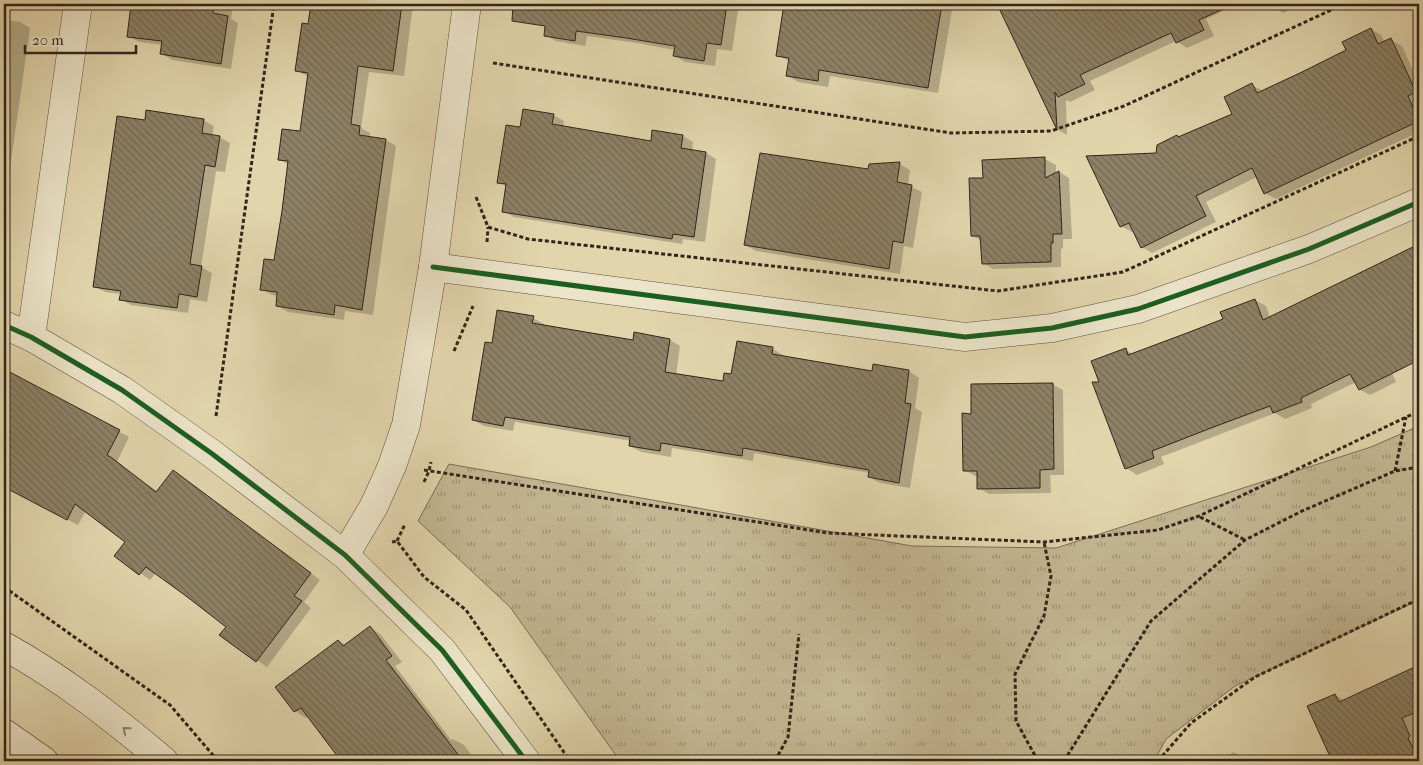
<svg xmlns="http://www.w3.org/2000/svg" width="1423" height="765" viewBox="0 0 1423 765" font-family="'IM FELL French Canon',serif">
<defs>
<pattern id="grass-tufts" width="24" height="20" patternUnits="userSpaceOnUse" patternTransform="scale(1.25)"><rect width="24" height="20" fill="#c4b793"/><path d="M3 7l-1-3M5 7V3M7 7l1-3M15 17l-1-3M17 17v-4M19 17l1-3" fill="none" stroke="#a09577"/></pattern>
<pattern id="building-back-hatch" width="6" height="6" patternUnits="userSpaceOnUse" patternTransform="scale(1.25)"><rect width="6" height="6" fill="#8d8166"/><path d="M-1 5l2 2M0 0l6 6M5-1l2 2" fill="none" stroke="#746953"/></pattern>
</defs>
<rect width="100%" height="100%" fill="#e2d5ac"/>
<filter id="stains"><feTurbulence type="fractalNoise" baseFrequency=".004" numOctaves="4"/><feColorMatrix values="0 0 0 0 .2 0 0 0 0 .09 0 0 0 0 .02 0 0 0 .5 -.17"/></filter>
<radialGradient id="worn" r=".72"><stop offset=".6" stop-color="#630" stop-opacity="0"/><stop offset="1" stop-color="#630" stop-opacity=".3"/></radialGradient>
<path fill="url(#grass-tufts)" stroke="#7a6e56" d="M1419,426V600L1235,686L1166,739L1154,761H620L510,607L418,521L449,464L912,546L1056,548L1371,447Z"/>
<g fill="#0003">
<path d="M133,4H233L231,19L238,23L231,69L172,60L162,54L163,45L139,42L128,36Z"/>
<path d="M312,4H413L404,76L369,72L361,128L370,133V138L386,140L396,146L373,315L345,311L344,320L288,312L277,306L278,296L272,295L261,289L275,261L289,165L279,159L301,133L309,77L297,71L309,26Z"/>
<path d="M536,4H739L732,51L717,49L715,66L685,62L675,56V50L637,43L587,36L585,46L556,41L545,35L547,22L534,15Z"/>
<path d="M785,4H953L938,93L830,76L828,87L798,82L788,76L790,62L777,55Z"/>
<path d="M1014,4H1238L1206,19L1214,36L1187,48L1176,41L1090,81L1095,90L1070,102L1066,100L1067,135L1058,130L1001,10Z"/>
<path d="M1271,4H1300L1283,13L1272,6Z"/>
<path d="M4,20L20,22L30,28L6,196H4Z"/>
<path d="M1371,29L1381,35L1385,43L1391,40L1402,46L1419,83L1418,102L1419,132L1276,199L1265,193L1257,177L1206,202L1216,222L1152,253L1142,247L1134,231L1132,232L1121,226L1157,155L1177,136L1180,138L1234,114L1252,85L1263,91L1348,51Z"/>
<path d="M553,115L564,121L563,127L652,142L683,136L693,142L692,151L706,153L716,159L705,242L683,239L682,244L514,217L503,211L507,187L499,182L521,129Z"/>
<path d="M203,120L214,126L212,136L219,137L230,143L225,172L216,171L201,267L212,273L207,302L190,299L188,313L131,305L121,299V294L105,292L94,286L146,121Z"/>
<path d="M1045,159L1056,165V174L1059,172L1069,178L1072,239H1063V248L1061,249V267L993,269L983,263L982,241L972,236L985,179Z"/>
<path d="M900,164L910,170L908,185L922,192L913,248L904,246L900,274L756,251L745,245L869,171L870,165Z"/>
<path d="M1419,245V359L1392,373L1396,382L1370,395L1359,389L1356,382L1311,404L1312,408L1285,419L1275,413L1161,457L1164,464L1137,475L1126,468L1101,383L1125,350L1133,354L1225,320L1255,300L1266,306L1270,318Z"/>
<path d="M533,318L544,324L543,326L634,341L635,334L670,340L680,346L676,375L724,383L773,349L783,355V357L873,373L874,366L909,371L919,378L915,408L922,412L910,488L880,483L869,477L870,473L754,453L753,461L672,448L671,457L641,452L630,446L631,441L515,422L513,431L484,426L473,420L493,345Z"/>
<path d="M4,370L129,437L117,462L158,492L173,472L184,478L320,580L304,602L311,608L267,667L221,635L227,627L156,573L150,580L116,556L127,542L86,511L78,525L51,511L46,496L4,474Z"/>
<path d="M1052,384L1063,390L1064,475H1050L1051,493L989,494L979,488V476H975L964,470L972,416Z"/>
<path d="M370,627L380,634L402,662L395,666L451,740L453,739L464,745L476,761H343L308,716L306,718L295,711L277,688L339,641L346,645Z"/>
<path d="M1419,667V761H1333L1309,707L1335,695L1345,701Z"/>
<path d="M1233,752L1244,758L1247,761H1224Z"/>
<path d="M1256,757L1264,761H1251Z"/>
</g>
<g fill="url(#building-back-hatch)" stroke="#31251a">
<path d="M131,4H214L213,13L228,16L221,64L160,54L162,41L127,37Z"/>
<path d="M311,4H402L393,71L358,66L351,124L360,126L359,135L386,139L362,310L335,305L334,315L276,306L277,292L260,290L264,259L274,260L282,211L288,161L278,160L282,129L300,131L308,73L295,71L302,23L308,24Z"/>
<path d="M513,4H727L721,45L707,43L704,61L673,56L675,46L626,38L576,31L575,41L544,36L545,26L512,21Z"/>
<path d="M784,4H942L928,88L819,70L818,81L786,76L789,58L776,56Z"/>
<path d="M997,4H1234L1199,20L1204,30L1176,43L1171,33L1080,75L1085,84L1058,97L1055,92L1057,130Z"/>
<path d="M1371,28L1378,44L1391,38L1416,92L1408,96L1419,121L1264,194L1252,168L1196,196L1206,216L1141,248L1129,223L1120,227L1086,156L1156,153L1157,145L1177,135L1178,137L1232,114L1224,97L1252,83L1257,93L1302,72L1346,50L1342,42Z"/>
<path d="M523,109L554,114L552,124L651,141L652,130L683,135L681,148L706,152L694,237L673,234L672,239L502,212L506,184L497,183L506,125L520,127Z"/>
<path d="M146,110L204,119L202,133L220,136L215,167L205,165L190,264L202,266L197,297L179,294L177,308L119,300L121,291L93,287L117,116L145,120Z"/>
<path d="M760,153L868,169L869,164L900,162L897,182L912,185L903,243L893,241L889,269L744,245Z"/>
<path d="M1045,157V178L1059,171L1062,234H1053V243H1051V262L982,264L980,236H971L969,178H983L982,160Z"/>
<path d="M1419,244V360L1359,390L1350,374L1301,398L1302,402L1273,413L1270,406L1211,428L1152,451L1154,458L1125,469L1092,382H1099L1091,361L1126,348L1128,355L1187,333L1223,319L1220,312L1255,299L1263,320Z"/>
<path d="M497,310L534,316L532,323L633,340L634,332L670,339L665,372L723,381L724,373L731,374L737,341L773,347L772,354L872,371L873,364L909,370L905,403L911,404L899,483L868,477L869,470L743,448L742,456L661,443L660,451L629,446L630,437L505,417L503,426L472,420L485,342L492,343Z"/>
<path d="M4,369L120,430L107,455L112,458L156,492L173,470L311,573L294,596L302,601L256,662L219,635L226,627L186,596L146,567L139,575L114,556L125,542L75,504L67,520L4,487Z"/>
<path d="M1053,383L1054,469L1040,470V488L977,489V471H963L962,413L971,414V384Z"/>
<path d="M370,626L392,656L386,660L463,761H341L301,708L294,712L275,687L338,640L343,646Z"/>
<path d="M1419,665V711L1402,718L1410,736L1408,738L1419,761H1332L1307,706L1335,694L1339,702Z"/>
</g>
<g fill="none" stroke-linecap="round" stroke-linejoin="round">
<defs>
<g id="street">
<path d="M433,267L965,337L1052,328L1138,309L1309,249L1419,202"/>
<path d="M4,325L31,337L122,390L211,453L345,555L442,650L526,761"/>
<path d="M31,337L78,4"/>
<path d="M345,555L374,506L392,466L406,425L433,267L467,4"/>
</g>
<g id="secondary">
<path d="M4,646C62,678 113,718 164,761"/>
<path d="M4,733L44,761"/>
</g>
</defs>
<use href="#street" stroke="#5d513e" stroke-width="29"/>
<use href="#secondary" stroke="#31251a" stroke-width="29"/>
<g stroke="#31251a" stroke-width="3" stroke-dasharray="4 2.5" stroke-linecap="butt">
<path d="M493,63L951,133L1051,131L1124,106L1344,4"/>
<path d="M476,197L488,227L528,239L998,291L1123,272L1419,136"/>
<path d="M487,242L488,227"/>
<path d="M454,351L473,306"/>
<path d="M216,416L274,4"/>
<path d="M424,470L828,533L1044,542L1158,530L1199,516L1419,411"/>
<path d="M1395,471L1406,417"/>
<path d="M424,482L429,471L431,462"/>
<path d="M1200,517L1245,540"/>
<path d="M397,541L405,524"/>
<path d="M392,542L397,541L424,577L466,610L570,761"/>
<path d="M4,587L170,705L218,761"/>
<path d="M775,761L788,737L799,634"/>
<path d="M1038,761L1016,721L1015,674L1044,616L1051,576L1044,542"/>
<path d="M1064,761L1151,621L1245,540L1302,511L1395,471L1419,467"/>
<path d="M1158,761L1191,723L1255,677L1419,599"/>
</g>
<use href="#street" stroke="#ece4c9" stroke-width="28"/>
<use href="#secondary" stroke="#ece4c9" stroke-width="28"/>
<defs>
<g id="cycleway">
<path d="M433,267L965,337L1052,328L1138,309L1309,249L1419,202"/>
<path d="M4,325L31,337L122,390L211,453L345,555L442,650L526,761"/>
</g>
</defs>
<use href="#cycleway" stroke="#ece4c9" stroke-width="8"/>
<use href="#cycleway" stroke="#1b5e20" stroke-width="5"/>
</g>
<defs><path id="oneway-chevron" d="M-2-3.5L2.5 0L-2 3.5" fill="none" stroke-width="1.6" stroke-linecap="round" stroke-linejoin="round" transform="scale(1.25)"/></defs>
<use stroke="#8e8472" href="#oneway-chevron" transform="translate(126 730) rotate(-140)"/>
<rect width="1423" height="765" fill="none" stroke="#e2d5ac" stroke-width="20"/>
<rect x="5" y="5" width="1413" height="755" fill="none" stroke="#31251a" stroke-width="2.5"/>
<rect x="10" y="10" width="1403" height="745" fill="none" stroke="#31251a"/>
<path d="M25 45v8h111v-8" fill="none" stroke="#31251a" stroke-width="2.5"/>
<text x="32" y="45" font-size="15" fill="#31251a" stroke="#ece4c9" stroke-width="4" paint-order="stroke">20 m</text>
<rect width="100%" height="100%" filter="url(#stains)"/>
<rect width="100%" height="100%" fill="url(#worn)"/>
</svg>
